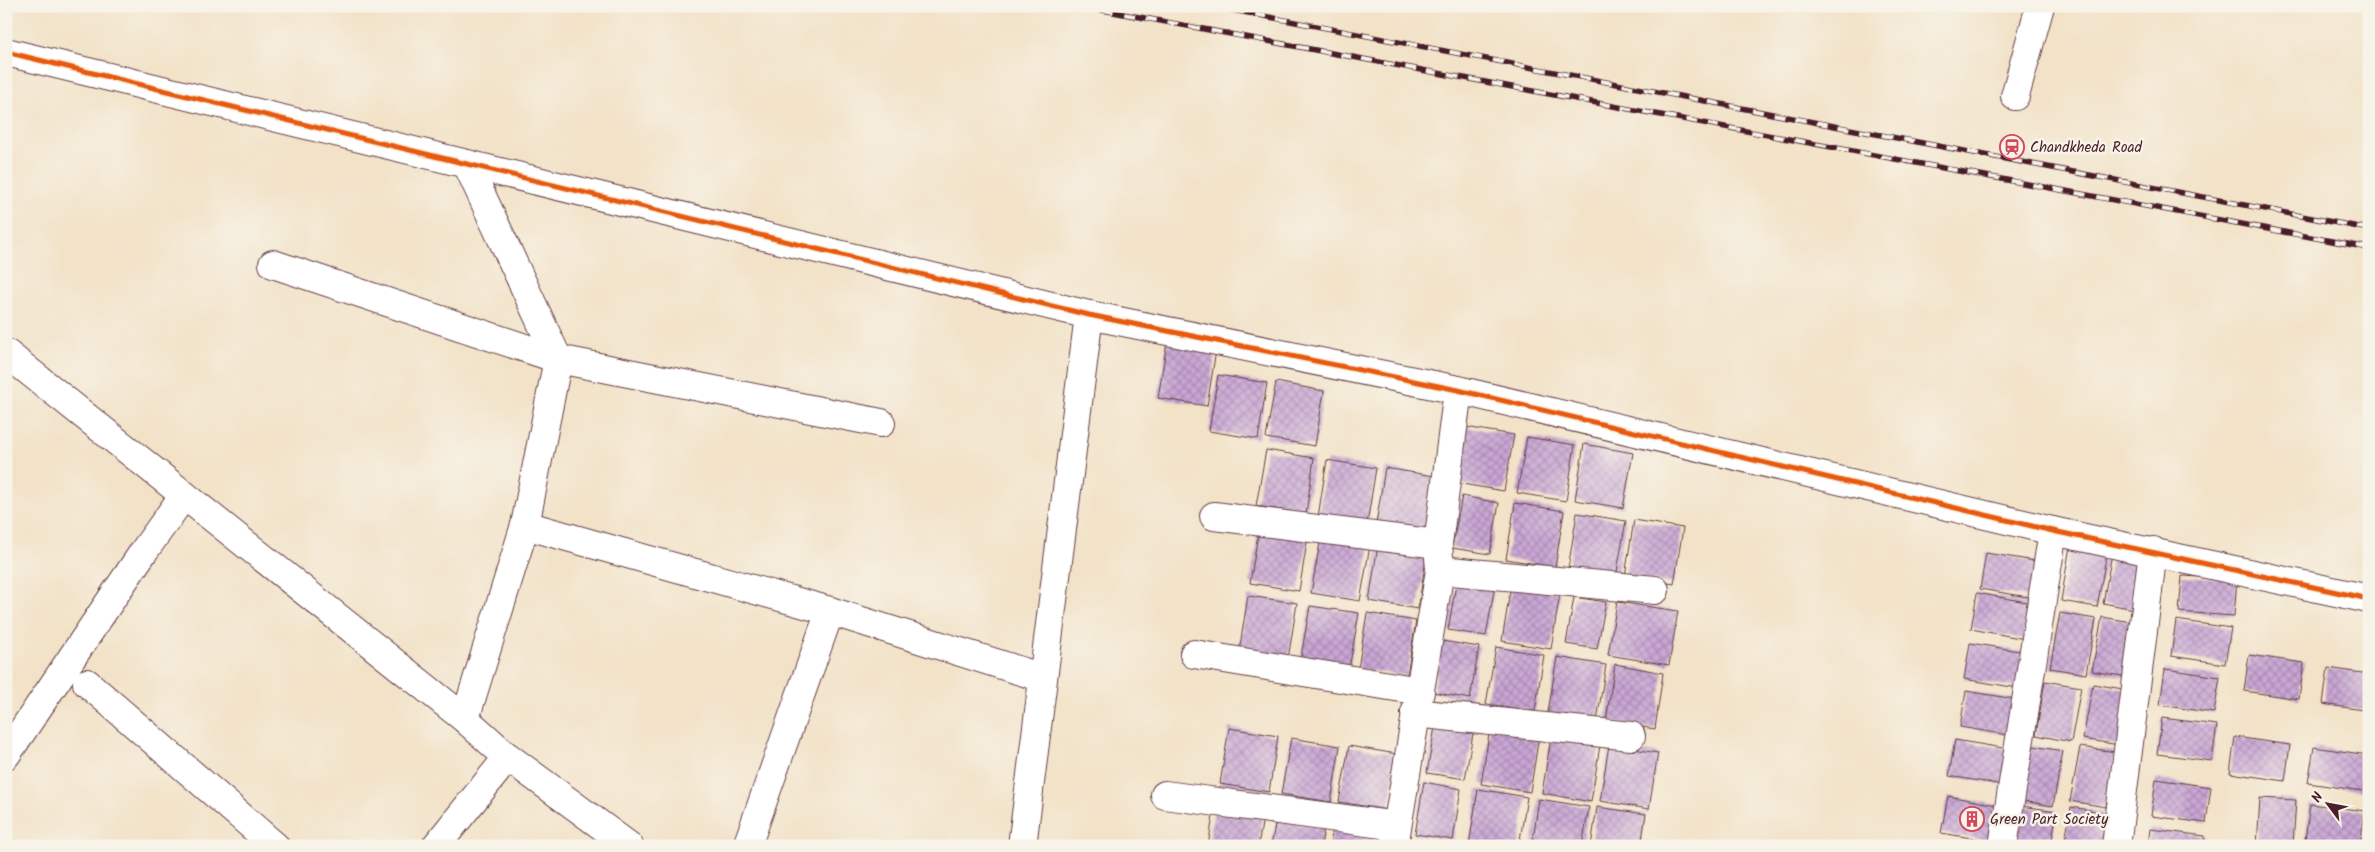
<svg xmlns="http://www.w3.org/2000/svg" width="2375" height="852" viewBox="0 0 2375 852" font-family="Kalam,sans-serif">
<defs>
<pattern id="building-cross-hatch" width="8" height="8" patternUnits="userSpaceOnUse" patternTransform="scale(1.25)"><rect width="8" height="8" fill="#c9a7d5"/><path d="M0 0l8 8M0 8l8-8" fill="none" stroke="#a587ad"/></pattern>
</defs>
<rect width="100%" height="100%" fill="#f7f3e8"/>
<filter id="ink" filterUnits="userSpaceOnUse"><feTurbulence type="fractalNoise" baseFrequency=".02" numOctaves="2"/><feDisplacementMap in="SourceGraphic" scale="10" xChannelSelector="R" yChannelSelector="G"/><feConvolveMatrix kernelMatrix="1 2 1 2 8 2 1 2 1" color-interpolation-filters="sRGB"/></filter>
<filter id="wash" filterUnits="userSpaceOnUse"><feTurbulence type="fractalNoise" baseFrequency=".0096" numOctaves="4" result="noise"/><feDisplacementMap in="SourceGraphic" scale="20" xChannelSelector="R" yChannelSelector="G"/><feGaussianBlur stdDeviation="1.12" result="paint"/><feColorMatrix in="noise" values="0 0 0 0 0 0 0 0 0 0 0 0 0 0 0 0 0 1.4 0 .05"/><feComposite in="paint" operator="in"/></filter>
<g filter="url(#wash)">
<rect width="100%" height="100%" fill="#f2e2c7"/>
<g id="blocks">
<g fill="url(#building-cross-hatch)">
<path d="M1167,342L1216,350L1207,406L1158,398Z"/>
<path d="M1218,375L1267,383L1258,439L1209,431Z"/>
<path d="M1276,382L1324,391L1315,446L1266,438Z"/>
<path d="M1465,427L1514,435L1504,491L1456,483Z"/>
<path d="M1527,437L1575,445L1566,501L1517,493Z"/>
<path d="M1584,444L1633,453L1623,508L1575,500Z"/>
<path d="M1266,450L1314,458L1306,514L1256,506Z"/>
<path d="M1327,460L1376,468L1367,524L1318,517Z"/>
<path d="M1385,468L1434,476L1425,532L1376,524Z"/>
<path d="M1462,496L1499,503L1490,554L1452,548Z"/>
<path d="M1515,503L1564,511L1555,567L1506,559Z"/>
<path d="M1577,513L1626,521L1616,577L1568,569Z"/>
<path d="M1634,520L1683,528L1674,584L1625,576Z"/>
<path d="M1259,528L1308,536L1299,591L1250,583Z"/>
<path d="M1321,537L1370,546L1360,601L1311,593Z"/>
<path d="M1378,545L1427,553L1418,609L1369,601Z"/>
<path d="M2070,546L2107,552L2097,607L2061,601Z"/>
<path d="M2113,548L2149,555L2139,610L2103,603Z"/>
<path d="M1986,553L2041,562L2034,598L1980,589Z"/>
<path d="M2182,576L2237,579L2234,616L2179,612Z"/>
<path d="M1457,579L1495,585L1486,636L1448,630Z"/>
<path d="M1511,585L1560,593L1551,649L1502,641Z"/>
<path d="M1977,593L2032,603L2025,639L1971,629Z"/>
<path d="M1248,596L1297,603L1288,659L1239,652Z"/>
<path d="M1574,597L1606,602L1597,649L1566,644Z"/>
<path d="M1617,602L1678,611L1669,665L1608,655Z"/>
<path d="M1310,606L1359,613L1349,669L1300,662Z"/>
<path d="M1367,613L1416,621L1407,676L1358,669Z"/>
<path d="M2060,613L2096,619L2086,674L2050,668Z"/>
<path d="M2102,617L2138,623L2128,677L2092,671Z"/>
<path d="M2176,620L2231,628L2225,664L2171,656Z"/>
<path d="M1442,641L1479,647L1470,699L1433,692Z"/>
<path d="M1970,643L2025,652L2018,688L1964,679Z"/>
<path d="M1496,647L1544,655L1535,711L1486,704Z"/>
<path d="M2249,655L2304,663L2299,699L2244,691Z"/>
<path d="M1557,657L1606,665L1597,721L1548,713Z"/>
<path d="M1615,664L1663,673L1655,729L1606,721Z"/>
<path d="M2328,668L2369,674V711L2323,704Z"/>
<path d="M2165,669L2220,677L2214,713L2160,705Z"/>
<path d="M2045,681L2081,687L2071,742L2036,735Z"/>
<path d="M2093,684L2129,690L2119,745L2083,739Z"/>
<path d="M1966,691L2021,700L2014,736L1960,727Z"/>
<path d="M2162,718L2217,725L2212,761L2157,754Z"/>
<path d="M1436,721L1474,728L1465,779L1427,773Z"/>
<path d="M1229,728L1278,736L1269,792L1220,784Z"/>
<path d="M1490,728L1539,736L1530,792L1481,784Z"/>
<path d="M2235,737L2290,745L2285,781L2230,773Z"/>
<path d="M1291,738L1340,746L1331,802L1281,794Z"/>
<path d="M1551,738L1600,745L1591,802L1542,793Z"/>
<path d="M1955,740L2009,749L2003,785L1949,776Z"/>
<path d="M1609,745L1658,753L1649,809L1600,801Z"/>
<path d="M2027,745L2063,751L2053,806L2017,800Z"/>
<path d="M1349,746L1397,754L1388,810L1339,802Z"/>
<path d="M2080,747L2116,752L2106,807L2070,801Z"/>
<path d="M2314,747L2368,755L2363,791L2308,783Z"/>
<path d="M2156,779L2211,787L2206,823L2151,816Z"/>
<path d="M1424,782L1461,789L1453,840L1415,834Z"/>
<path d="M1478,789L1527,797L1519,846L1469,845Z"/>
<path d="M1948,796L2002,806L1996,842L1941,833Z"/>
<path d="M2260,798L2296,800L2293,846H2257Z"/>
<path d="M1539,799L1589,807L1582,846H1532Z"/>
<path d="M2310,804L2365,811L2360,846L2305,840Z"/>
<path d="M2021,806L2057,811L2051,846H2014Z"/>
<path d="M1597,807L1646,814L1641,846H1591Z"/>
<path d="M2071,807L2107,813L2101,846H2064Z"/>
<path d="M1214,810L1263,818L1258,846H1208Z"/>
<path d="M1276,820L1324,828L1321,846H1271Z"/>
<path d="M1333,827L1382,835L1380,846H1330Z"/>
<path d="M2150,829L2205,836L2204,846H2148Z"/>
</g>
</g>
</g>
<g filter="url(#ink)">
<use href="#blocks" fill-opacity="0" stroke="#633c42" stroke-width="1"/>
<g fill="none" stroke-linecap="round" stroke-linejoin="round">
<defs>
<g id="minor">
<path d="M6,52L1089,315L1458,390L2053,531L2369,599"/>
<path d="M2015,96L2040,6"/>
<path d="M273,264L558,359L881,423"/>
<path d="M6,353L465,719L504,754L629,846"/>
<path d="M1214,516L1438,544"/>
<path d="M525,525L830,611"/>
<path d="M1440,570L1655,590"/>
<path d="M1194,654L1420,691"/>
<path d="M87,683L275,846"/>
<path d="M1415,713L1631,736"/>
<path d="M465,719L525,525L558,359L467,164"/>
<path d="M6,755L144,551L184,495"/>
<path d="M1165,795L1397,826"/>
<path d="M436,846L508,757"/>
<path d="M747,846L830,611L1043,678"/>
<path d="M1022,846L1089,315"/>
<path d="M1394,846L1440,570L1438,544L1458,390"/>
<path d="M2003,846L2053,531"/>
<path d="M2116,846L2153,551"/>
</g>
</defs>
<use href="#minor" stroke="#633c42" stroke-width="30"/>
<use href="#minor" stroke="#fff" stroke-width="28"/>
<defs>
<g id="rail">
<path d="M1081,6L2369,248"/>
<path d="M1212,6L2369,229"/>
</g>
</defs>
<use href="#rail" stroke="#4a1f2b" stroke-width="5.5"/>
<use href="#rail" stroke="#f7f3e8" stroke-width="4" stroke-dasharray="11" stroke-linecap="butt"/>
<defs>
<path id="cycleway" d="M6,52L1089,315L1458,390L2053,531L2369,599"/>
</defs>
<use href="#cycleway" stroke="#f7f3e8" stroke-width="8"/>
<use href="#cycleway" stroke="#e8590c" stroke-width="5"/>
</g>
</g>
<defs>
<symbol id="station-ring" viewBox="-11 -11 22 22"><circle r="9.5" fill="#f7f3e8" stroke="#d1495b" stroke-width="1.5"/><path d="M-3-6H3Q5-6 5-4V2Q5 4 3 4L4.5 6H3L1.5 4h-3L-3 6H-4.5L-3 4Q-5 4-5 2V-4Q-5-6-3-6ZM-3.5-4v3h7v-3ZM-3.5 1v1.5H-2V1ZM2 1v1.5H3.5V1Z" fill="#d1495b"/></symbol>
<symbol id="building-ring" viewBox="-11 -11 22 22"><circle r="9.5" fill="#f7f3e8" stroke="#d1495b" stroke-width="1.5"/><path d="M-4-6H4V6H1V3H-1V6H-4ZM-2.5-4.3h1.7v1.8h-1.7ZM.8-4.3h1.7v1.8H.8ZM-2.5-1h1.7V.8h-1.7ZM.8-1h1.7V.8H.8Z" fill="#d1495b"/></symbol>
</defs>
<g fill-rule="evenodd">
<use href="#station-ring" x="1998" y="133" width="28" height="28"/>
<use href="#building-ring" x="1958" y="805" width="28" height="28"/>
</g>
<g text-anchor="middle" stroke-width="5" stroke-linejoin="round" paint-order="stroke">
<g font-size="15" fill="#4a1f2b" stroke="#f7f3e8" text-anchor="start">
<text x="2030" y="152">Chandkheda Road</text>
<text x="1990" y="824">Green Part Society</text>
</g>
</g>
<rect width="2375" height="852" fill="none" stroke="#f7f3e8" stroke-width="25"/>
<g transform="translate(2328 804) rotate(302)" stroke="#f7f3e8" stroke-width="4" paint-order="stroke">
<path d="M0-4L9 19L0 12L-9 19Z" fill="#4a1f2b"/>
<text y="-8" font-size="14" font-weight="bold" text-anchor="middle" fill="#4a1f2b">N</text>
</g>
</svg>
